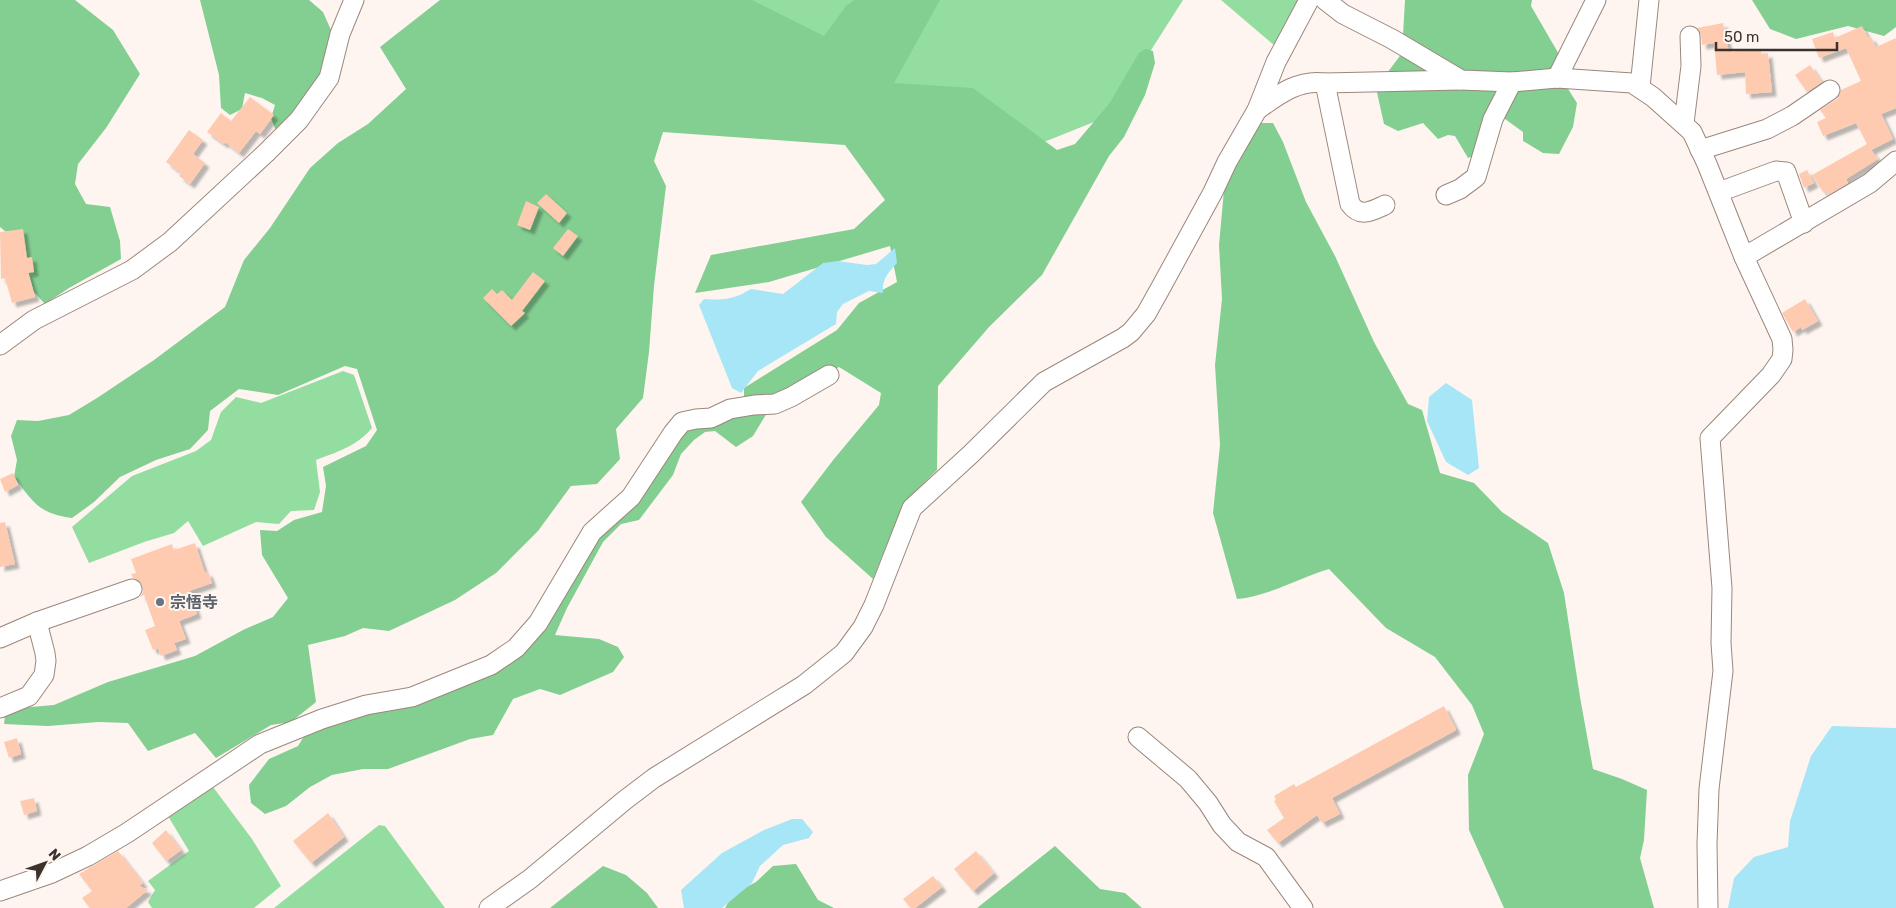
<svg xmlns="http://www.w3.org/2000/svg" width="1896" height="908" viewBox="0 0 1896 908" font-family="Rubik,'Noto Sans JP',sans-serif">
<defs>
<filter id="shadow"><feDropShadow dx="4.5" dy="4.5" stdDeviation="1" flood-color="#0004"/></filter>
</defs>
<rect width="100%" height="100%" fill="#fef5f0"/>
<g fill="#93dda0">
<path d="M735,0H1183L1109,116L1044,142L821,69Z"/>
<path d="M1221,0H1301L1275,46Z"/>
<path d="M343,371L354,375L372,428C357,446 337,452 316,460L320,492L314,510L291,511L279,524L256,522L203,546L188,521L174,533L144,542L89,563L72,527L132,476L196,451L211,440L221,412L236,397L261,403Z"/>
<path d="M213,787L252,839L281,886L254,908H152L148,902L155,890L148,881L189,851L168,816Z"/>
<path d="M379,825L385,826L445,908H274Z"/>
</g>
<g fill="#83ce91">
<path d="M0,0H75L113,30L140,74L106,128L78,164L75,184L86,204L110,207L120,241L121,259L69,288L45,304L34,292L21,244L0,227Z"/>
<path d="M200,0H309L323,12L334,37L323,75L278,136L271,118L275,105L262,98L245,93L242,109L230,115L221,108L219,75Z"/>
<path d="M440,0H752L824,36L846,6L854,0H940L894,83L973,88L1057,150L1075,144L1109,104L1139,53L1146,49L1153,51L1155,63L1145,95L1124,137L1109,156L1042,275L989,327L938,386L937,470L903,504L873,579L826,537L801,502L834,459L879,405L881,393L839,367L773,403L753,436L736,447L715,431L705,432L694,440L681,454L673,475L639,520L621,524L603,542L567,608L555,635L599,639L618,647L624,657L613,672L560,695L540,689L513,699L493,735L470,739L388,769H363L332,775L310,787L286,806L265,814L251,803L249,785L269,759L298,746L306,733L506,656L596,534L675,441L692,428L744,403V388L837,330L859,303L897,282L890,246L769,282L695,293L711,255L854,229L885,200L845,145L663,132L654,161L666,186L654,286L649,352L643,398L616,429L620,459L597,484L571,486L538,531L496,573L455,600L389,631L363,628L345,636L308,645L316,702L291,722L271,725L216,758L195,733L148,751L128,723L98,722L48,726L4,724L5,716L19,708L54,705L108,682L195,656L243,630L273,617L288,598L262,555L260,530L277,531L294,520L322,512L326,486L323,467L366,446L377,430L357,369L345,366L278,395L239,389L210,411L208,430L190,449L156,460L120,477L94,502L72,518C38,513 34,503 14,477L17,460L11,436L17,420L38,421L69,415L97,398L154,360L225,307L244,260L270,228L310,168L338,143L368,124L406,89L380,47Z"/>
<path d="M1405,0H1532L1531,6L1560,56L1555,83L1568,89L1577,103L1573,127L1559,154L1543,153L1523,141V132L1494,111L1481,153L1468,158L1455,136L1448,135L1438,139L1423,123L1398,131L1384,124L1376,88L1402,53Z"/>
<path d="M1752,0H1896V27L1884,36L1848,26L1796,39L1770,29Z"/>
<path d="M1256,123H1273L1283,142L1306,202L1335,256L1374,342L1408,404L1422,410L1440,473L1474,483L1502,512L1548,543L1564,593L1580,697L1593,769L1622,779L1647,790L1644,840L1640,858L1654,908H1504L1469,830L1468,775L1484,734L1472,705L1435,657L1386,628L1329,569C1299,578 1269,596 1237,599L1213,513L1220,445L1215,365L1222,299L1219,245L1224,190Z"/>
<path d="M1055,846L1100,889L1125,893L1142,908H977Z"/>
<path d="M796,864L818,900L834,908H725L733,894L756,882L773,866Z"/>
<path d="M603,866L626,875L647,893L658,908H550Z"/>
</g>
<g fill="#a6e6f7">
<path d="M895,248L897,263C888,273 882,279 883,293L869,291L843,304L837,312L836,324L758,371L741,393L732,388L699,305L704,299C724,300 733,300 751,289L783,294L823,263L838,261L867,265L876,264Z"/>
<path d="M1446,383L1472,400L1479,468L1468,475L1446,462L1427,421L1429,397Z"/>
<path d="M1832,726L1896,728V908H1728L1734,878L1754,857L1788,847L1790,821L1811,756Z"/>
<path d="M792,819H802L813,832L809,838L783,845L760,866L752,883L722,908H684L681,890L722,853L764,830Z"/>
</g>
<g fill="#fecbb0" filter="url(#shadow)">
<path d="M1723,23L1729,52L1761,49V54L1768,53L1772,92L1746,94L1745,72L1717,75L1714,43L1702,45L1701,35L1697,28Z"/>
<path d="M1862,26L1868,38L1871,37L1876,47L1896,38V108L1881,114L1893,139L1871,150L1878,159L1846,179L1848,183L1828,195L1825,190L1823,192L1812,175L1867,144L1856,123L1823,136L1817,122L1826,118L1820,110L1837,99L1841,90L1861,81L1846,48L1819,58L1812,39L1833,32L1835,38Z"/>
<path d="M1810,65L1822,82L1807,92L1795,75Z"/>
<path d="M250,97L274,115L260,134L256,131L239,153L225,142L224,144L207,132L221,113L231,121Z"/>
<path d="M189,130L203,140L193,154L205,163L190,184L179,176L181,173L166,162Z"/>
<path d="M1807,170L1814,183L1804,188L1799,174Z"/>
<path d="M546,194L567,213L559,223L537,203Z"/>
<path d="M526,201L539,207L530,230L517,225Z"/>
<path d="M23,229L27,258L32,257L34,272L28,273L35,297L12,303L5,278L1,279L0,232Z"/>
<path d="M568,229L578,236L563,256L553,248Z"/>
<path d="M533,272L545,281L522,311L525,313L511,326L483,298L492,289L497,294L502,290L512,300Z"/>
<path d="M1805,299L1818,321L1802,330L1801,327L1793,332L1782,313Z"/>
<path d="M13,473L18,485L5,492L0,479Z"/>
<path d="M5,522L15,564L0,567V523Z"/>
<path d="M195,543L205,573L208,572L212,583L189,591L197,614L179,621L186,639L174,643L177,650L161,656L158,648L153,650L145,630L155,626L144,595L140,597L143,592L142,585L139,580L133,578L131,574L136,573L131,559L172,544L174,550Z"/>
<path d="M1444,706L1455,727L1456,730L1332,798L1340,814L1322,823L1317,815L1278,843L1267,830L1284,818L1274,801L1276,800L1274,796L1294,784L1296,787Z"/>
<path d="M17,738L21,754L9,758L4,742Z"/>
<path d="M34,798L37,811L24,815L20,801Z"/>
<path d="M328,813L344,837L311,863L293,841Z"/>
<path d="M166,830L181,850L166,861L152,843Z"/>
<path d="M118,851L143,883L139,886L148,890L126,908H90L82,898L92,891L79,874Z"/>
<path d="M976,851L994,873L973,891L954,869Z"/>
<path d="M933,876L942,887L915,908H911L903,899Z"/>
</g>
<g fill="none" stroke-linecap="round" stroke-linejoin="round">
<defs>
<g id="minor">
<path d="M1325,0L1343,14L1392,39L1461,80L1512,82L1557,78L1632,83L1653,97L1692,132L1707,164L1744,257L1782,339L1783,350L1782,359L1771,375L1710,438L1722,588L1721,643L1723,671L1709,789L1707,844L1708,908"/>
<path d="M1557,78L1596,0"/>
<path d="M1325,83L1350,204C1360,218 1372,211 1385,205"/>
<path d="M1640,87L1649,0"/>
<path d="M1257,110C1278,95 1298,79 1325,83L1460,80"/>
<path d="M1684,123L1691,66L1690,36"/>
<path d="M1700,150L1767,129L1792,116L1830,90"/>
<path d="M1719,192L1776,171L1786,172L1804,223"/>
<path d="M1446,195L1460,189L1476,177L1493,119L1512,82"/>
<path d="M1744,257L1870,183L1896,161"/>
<path d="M0,345L34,320L132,270L170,242L266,153L299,120L329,78L340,34L354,0"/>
<path d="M0,638L37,622L132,589"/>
<path d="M0,708L29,696L44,675L46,661L45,653L37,622"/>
<path d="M1138,737L1188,779L1208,803L1222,825L1238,842L1266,857L1303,908"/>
<path d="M0,891L52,873L88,856L127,833L260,744L322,719L366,705L412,697L491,665L516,648L538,623L592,532L631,497L673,433L682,422L696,419L711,418L730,409L754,405L775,404L791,397L829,375"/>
<path d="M489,908L530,879L625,800L654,778L804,685L844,653L863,627L874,605L912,508L971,454L1044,382L1123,338L1131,332L1146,314L1160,289L1213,192L1227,162L1257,110L1276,62L1309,0"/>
</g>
</defs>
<use href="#minor" stroke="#9b877c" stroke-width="21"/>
<use href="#minor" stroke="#fff" stroke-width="19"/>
</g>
<circle fill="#6b7280" stroke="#fef5f0" stroke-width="2" cx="160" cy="602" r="5"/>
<g text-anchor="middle" stroke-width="4" stroke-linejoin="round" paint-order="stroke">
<g font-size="16" font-weight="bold" fill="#5b616d" stroke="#fef5f0" text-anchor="start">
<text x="170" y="608">宗悟寺</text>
</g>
</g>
<g transform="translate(45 863) rotate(49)" stroke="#fef5f0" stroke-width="4" paint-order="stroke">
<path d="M0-4L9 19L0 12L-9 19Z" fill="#3b322e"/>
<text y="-8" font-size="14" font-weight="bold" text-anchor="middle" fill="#3b322e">N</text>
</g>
<path d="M1716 42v8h121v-8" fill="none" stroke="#3b322e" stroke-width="2.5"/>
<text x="1724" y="42" font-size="15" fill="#3b322e" stroke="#fef5f0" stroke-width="4" paint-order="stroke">50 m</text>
</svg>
